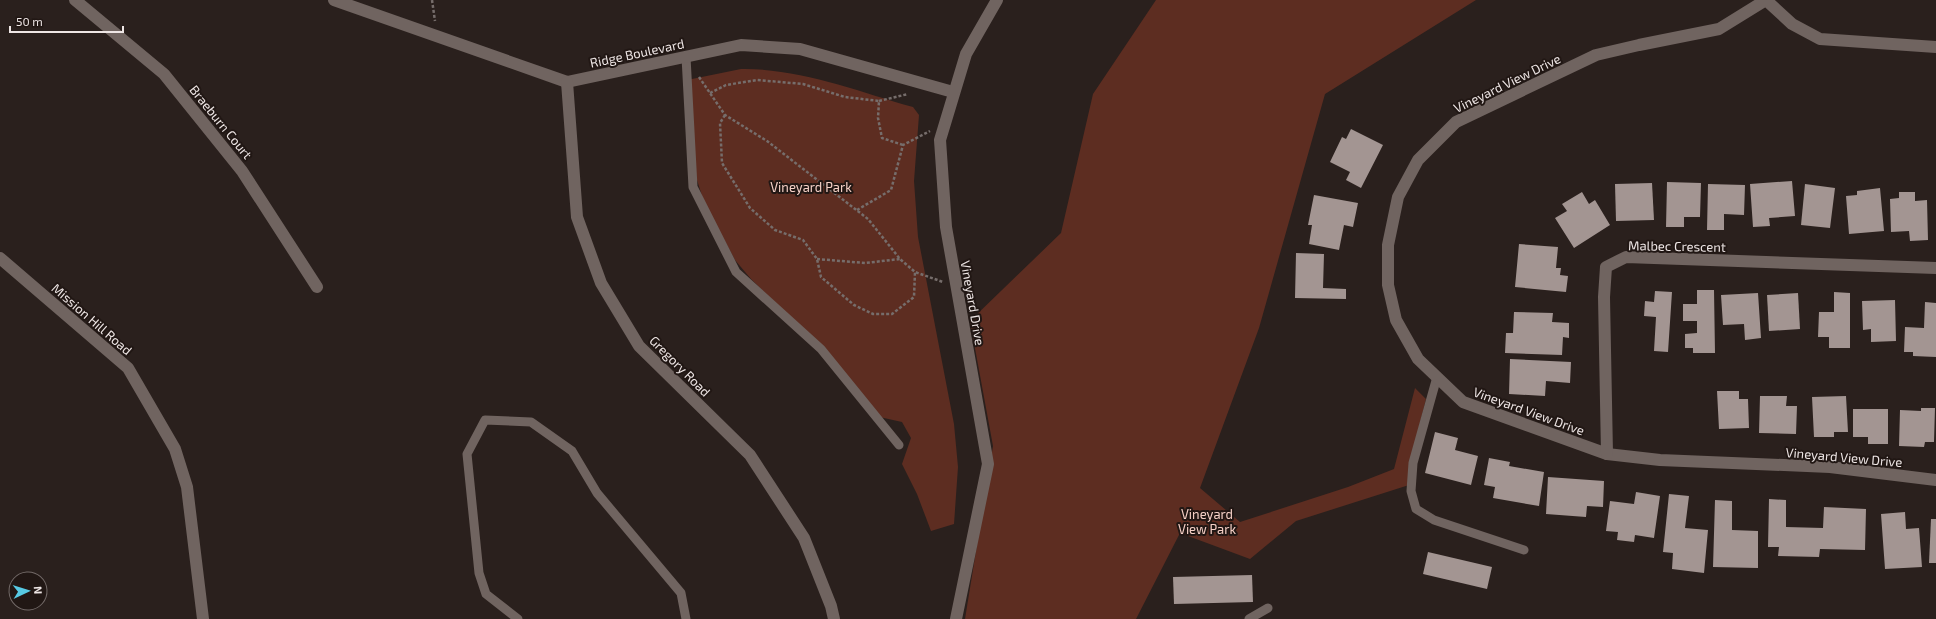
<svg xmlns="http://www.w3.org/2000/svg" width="1936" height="619" viewBox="0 0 1936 619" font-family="'Exo 2',sans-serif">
<rect width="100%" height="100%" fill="#2a201d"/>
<g fill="#5d2d21">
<path d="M1156,0H1476L1325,94L1259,328L1200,488L1240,522L1348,487L1394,469L1415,388L1426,399L1410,462L1409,485L1296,521L1250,559L1180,533L1136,619H965L993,446L970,321L1061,233L1093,94Z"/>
<path d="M741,69C799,68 857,91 913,107L919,115L914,181L918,237L954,424L958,467L954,524L931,531L917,494L902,464L911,438L902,422L875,416L816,343L751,279L735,260L704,202L697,180L693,159L687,80Z"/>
</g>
<g fill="#a39592">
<path d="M1351,129L1383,145L1361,188L1346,180L1350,172L1330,162L1342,137L1346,139Z"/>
<path d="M1792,181L1795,216L1769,218L1770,226L1753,227L1750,184Z"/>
<path d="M1667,182L1701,183L1700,217H1684V227H1666Z"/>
<path d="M1652,183L1654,220L1616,221L1615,184Z"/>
<path d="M1708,184L1745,185L1744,215L1724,214V230H1707Z"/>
<path d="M1805,184L1835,188L1830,228L1801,225Z"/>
<path d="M1880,188L1884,231L1849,234L1846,196L1857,195V191Z"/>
<path d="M1582,192L1589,204L1595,200L1610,225L1574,248L1555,218L1567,211L1562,204Z"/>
<path d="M1899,192H1915V201L1927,200L1928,240L1910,241L1909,231L1891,232L1890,199L1899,198Z"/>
<path d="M1314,195L1358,203L1353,227L1344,225L1339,250L1309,244L1312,225H1308Z"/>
<path d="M1519,244L1558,247L1556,268H1561L1560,275L1568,276L1566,292L1515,287Z"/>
<path d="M1296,253L1324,254L1323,288L1346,289V299L1295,298Z"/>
<path d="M1697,290H1714L1715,353H1693V348H1685V334L1697,333V321H1683V304H1697Z"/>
<path d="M1655,291L1672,292L1668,352L1654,351L1656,317L1644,316L1645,301L1654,302Z"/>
<path d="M1834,292L1850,293V348H1829V337H1818L1819,312H1834Z"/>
<path d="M1758,293L1761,338L1745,340L1744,324L1723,325L1721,295Z"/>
<path d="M1798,293L1800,329L1769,331L1767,295Z"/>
<path d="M1895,300L1896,341L1871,342V329L1863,330L1862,301Z"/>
<path d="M1925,302L1936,303V357L1913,356V352H1904L1905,327L1924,328Z"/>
<path d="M1514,312L1553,313L1552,322L1569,323V338L1563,337L1562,355L1505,353L1506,333H1513Z"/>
<path d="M1510,359L1571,362L1570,383L1546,381L1545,396L1509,394Z"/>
<path d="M1717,391H1739V399H1748L1749,428L1719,429Z"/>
<path d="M1760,396H1787L1786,406H1797L1796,434L1759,433Z"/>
<path d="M1846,396L1848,432H1834V437H1814L1812,397Z"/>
<path d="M1921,408H1935L1934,442H1925L1924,447L1899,446L1900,410L1921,411Z"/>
<path d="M1853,409H1888V444H1868V437H1853Z"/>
<path d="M1435,432L1458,438L1455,450L1478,456L1471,485L1425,473Z"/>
<path d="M1489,458L1510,462L1509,466L1544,472L1539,506L1493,498L1495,487L1484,485Z"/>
<path d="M1548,477L1604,481L1603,507L1587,506L1586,517L1546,514Z"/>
<path d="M1636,492L1660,496L1654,538L1635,535L1634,542L1617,540L1618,532L1606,531L1610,501L1634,504Z"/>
<path d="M1669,494L1689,496L1685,528L1708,530L1704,573L1672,569L1673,553L1663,552Z"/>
<path d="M1769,499L1786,500V527L1823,528L1824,507L1866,509L1865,550L1820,549L1819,557L1778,556L1779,547H1768Z"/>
<path d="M1715,500L1732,501V530L1758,531V568L1713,567Z"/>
<path d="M1905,512L1906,529L1919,528L1922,567L1885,569L1881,514Z"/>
<path d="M1931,519H1936V563H1929Z"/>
<path d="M1428,552L1492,567L1487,589L1423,574Z"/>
<path d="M1252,575L1253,602L1174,604L1173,577Z"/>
</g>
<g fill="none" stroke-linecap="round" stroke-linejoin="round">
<g stroke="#766d6b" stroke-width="2.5" stroke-dasharray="3 2" stroke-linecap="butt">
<path d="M432,0L435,21"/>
<path d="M699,77L725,115L767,141L868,219L900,259L915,272L943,282"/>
<path d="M710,93L726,85L757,80L803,84L845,97L879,101L878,118L882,138L903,145"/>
<path d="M879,101L908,94"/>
<path d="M725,115L720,123L722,163L750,208L775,230L803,240L817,259L821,277L854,305L873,314H892L914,297L915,272"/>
<path d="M857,210L891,190L903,145L930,131"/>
<path d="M817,259L865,263L900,259"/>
</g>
<g stroke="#706460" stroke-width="9">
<path d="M686,57L693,187L736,272L821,349L899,445"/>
<path d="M1437,377L1413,463L1411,491L1416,509L1434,520L1524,550"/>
<path d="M518,619L486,594L479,573L467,454L485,420L531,422L572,451L597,493L681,593L686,619"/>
<path d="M1249,619L1268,608"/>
</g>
<g stroke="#706460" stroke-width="12">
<path d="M75,0L164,74L242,171L317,287"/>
<path d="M334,0L567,82L741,45L800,49L953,92"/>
<path d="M1936,47L1820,39L1792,24L1766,0L1719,29L1639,45L1596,55L1456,122L1418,160L1398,197L1388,245V285L1396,320L1418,359L1463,402L1607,454L1660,460L1830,467L1936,480"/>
<path d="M567,82L577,217L601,283L639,346L750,455L804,538L831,606L834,619"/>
<path d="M0,258L128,368L175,449L187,487L203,619"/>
<path d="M1607,454L1604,297L1606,267L1626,257L1936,268"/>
<path d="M956,619L988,464L946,227L940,140L966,54L997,0"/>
</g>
</g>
<g text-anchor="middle" stroke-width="4" stroke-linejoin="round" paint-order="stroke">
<g font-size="13" fill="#eee6e5" stroke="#211714">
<text transform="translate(637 53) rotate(-12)" y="5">Ridge Boulevard</text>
<text transform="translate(1507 83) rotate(-26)" y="5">Vineyard View Drive</text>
<text transform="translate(221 122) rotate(51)" y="5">Braeburn Court</text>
<text transform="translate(1677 246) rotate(1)" y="5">Malbec Crescent</text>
<text transform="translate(973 303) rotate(80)" y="5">Vineyard Drive</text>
<text transform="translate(92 319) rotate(41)" y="5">Mission Hill Road</text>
<text transform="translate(680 366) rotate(45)" y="5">Gregory Road</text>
<text transform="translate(1529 411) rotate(20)" y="5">Vineyard View Drive</text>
<text transform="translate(1844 457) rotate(5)" y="5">Vineyard View Drive</text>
</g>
<g font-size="13" fill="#f6d1c7" stroke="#211714">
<text x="811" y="192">Vineyard Park</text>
<text x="1207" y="519">Vineyard<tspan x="1207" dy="15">View Park</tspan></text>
</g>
</g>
<g transform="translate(28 591) rotate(86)"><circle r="19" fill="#211714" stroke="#736a68"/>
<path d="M0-3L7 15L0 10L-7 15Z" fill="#57c9e3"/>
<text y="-6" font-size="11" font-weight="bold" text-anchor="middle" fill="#eee6e5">N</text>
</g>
<path d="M10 26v6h113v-6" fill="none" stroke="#eee6e5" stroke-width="2"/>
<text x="16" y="26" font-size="12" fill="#eee6e5" stroke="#211714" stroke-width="3" paint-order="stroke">50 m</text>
</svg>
